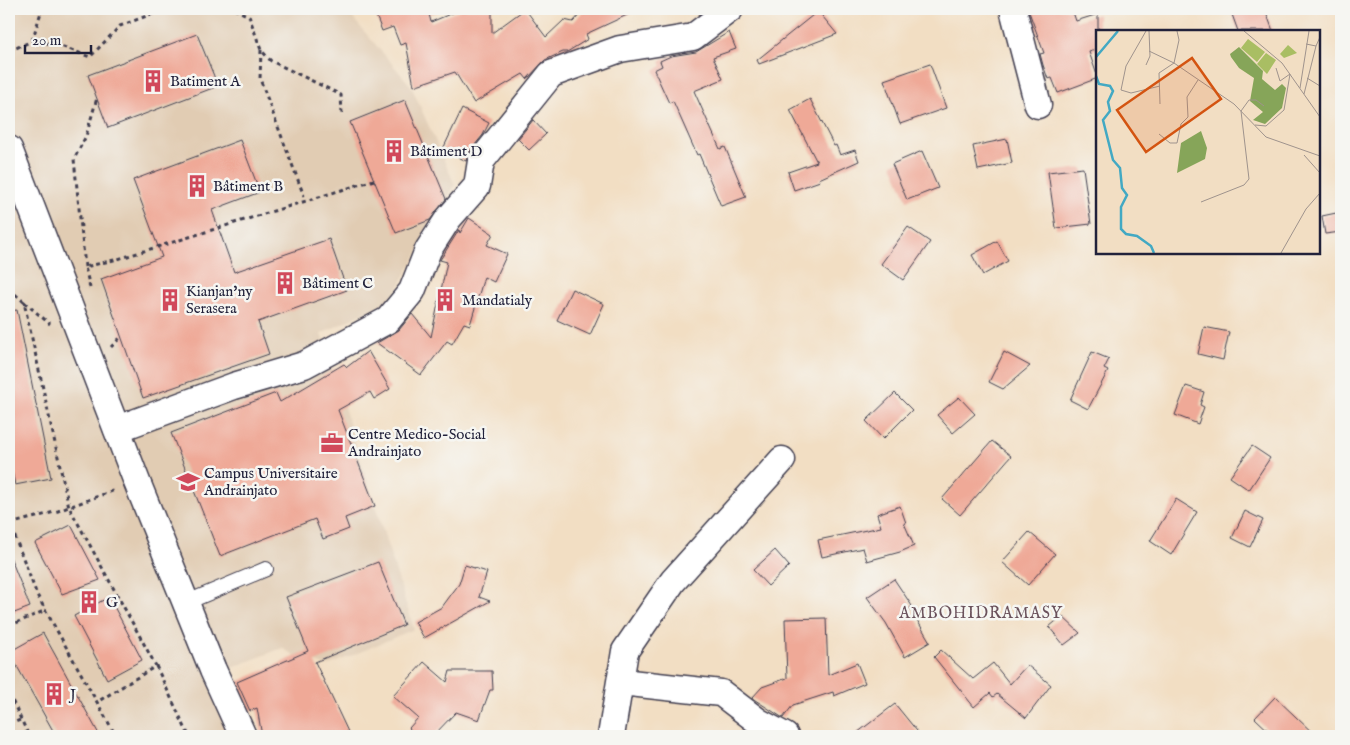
<svg xmlns="http://www.w3.org/2000/svg" width="1350" height="745" viewBox="0 0 1350 745" font-family="'IM FELL English',serif">
<rect width="100%" height="100%" fill="#f6f6f2"/>
<filter id="ink" filterUnits="userSpaceOnUse"><feTurbulence type="fractalNoise" baseFrequency=".02" numOctaves="2"/><feDisplacementMap in="SourceGraphic" scale="10" xChannelSelector="R" yChannelSelector="G"/><feConvolveMatrix kernelMatrix="1 2 1 2 8 2 1 2 1" color-interpolation-filters="sRGB"/></filter>
<filter id="wash" filterUnits="userSpaceOnUse"><feTurbulence type="fractalNoise" baseFrequency=".0096" numOctaves="4" result="noise"/><feDisplacementMap in="SourceGraphic" scale="20" xChannelSelector="R" yChannelSelector="G"/><feGaussianBlur stdDeviation="1.12" result="paint"/><feColorMatrix in="noise" values="0 0 0 0 0 0 0 0 0 0 0 0 0 0 0 0 0 1.4 0 .05"/><feComposite in="paint" operator="in"/></filter>
<g filter="url(#wash)">
<rect width="100%" height="100%" fill="#f2dec3"/>
<path fill="#e1ccb3" d="M9,9H345L411,86L455,185L392,299L321,334L414,629L327,666L294,655L282,648L212,676L233,736H9Z"/>
<g id="blocks">
<g fill="#efa997">
<path d="M386,9H437V12L429,14L431,22L462,9H492V33L525,9L546,37L564,20L573,22L585,9H640L586,34L588,39L567,52H563L545,60L527,79L523,74L474,103L455,72L414,86L406,43L400,45L393,27L382,31L375,13Z"/>
<path d="M1028,9H1072L1076,21L1098,14V49L1089,52L1098,78L1058,93L1052,78L1048,79L1043,65L1040,54L1044,53Z"/>
<path d="M1230,9H1265L1273,31H1238Z"/>
<path d="M818,11L837,34L759,64L757,60Z"/>
<path d="M729,32L736,49L713,57L723,79L694,91L720,149L725,147L746,197L721,206L699,154L697,155L673,101L669,103L654,70L662,66L660,61L671,56L696,52Z"/>
<path d="M197,34L218,86L108,128L88,75Z"/>
<path d="M930,64L946,108L900,124L884,80Z"/>
<path d="M810,99L834,146L836,145L840,155L855,150L859,161L819,179L820,181L794,190L788,172L817,162L790,110Z"/>
<path d="M405,100L446,199L430,220L396,233L350,122Z"/>
<path d="M462,109L489,123L483,135L469,152L466,161L443,149Z"/>
<path d="M533,120L546,134L529,150L518,139Z"/>
<path d="M1007,139L1012,163L978,170L973,146Z"/>
<path d="M240,140L260,192L212,210L234,272L329,239L347,290L258,322L269,354L143,398L101,279L162,257L133,180Z"/>
<path d="M922,151L938,188L907,200L892,164Z"/>
<path d="M1083,168L1091,224L1056,228L1048,172Z"/>
<path d="M1341,212V232L1325,234L1322,216Z"/>
<path d="M469,218L493,234L487,245L507,254L494,282L484,277L470,325L464,323L452,344L447,341L421,375L377,343L399,330L412,314L431,337L447,262L440,260L459,230L460,233Z"/>
<path d="M908,227L930,242L903,280L881,264Z"/>
<path d="M997,241L1008,261L983,275L972,255Z"/>
<path d="M572,289L604,304L590,335L557,320Z"/>
<path d="M17,310L51,478L15,485L9,456V311Z"/>
<path d="M1204,327L1229,332L1223,360L1198,354Z"/>
<path d="M368,351L390,389L374,399L370,392L338,410L375,506L345,518L349,529L323,539L315,519L220,556L171,433L276,393L280,402L344,364L347,367Z"/>
<path d="M1004,352L1030,366L1003,389L989,382Z"/>
<path d="M1092,352L1109,359L1104,369L1108,371L1088,409L1070,400Z"/>
<path d="M1186,386L1204,392L1200,405L1204,407L1198,424L1175,415Z"/>
<path d="M895,393L912,410L883,439L866,421Z"/>
<path d="M959,397L975,414L953,433L937,415Z"/>
<path d="M992,441L1011,456L960,515L942,499Z"/>
<path d="M1252,446L1270,458L1249,490L1230,477Z"/>
<path d="M1176,499L1197,512L1171,555L1150,541Z"/>
<path d="M900,506L906,523H904L914,546L900,552L867,561L863,548L822,557L818,540L881,527L877,514Z"/>
<path d="M1245,511L1263,520L1250,547L1232,538Z"/>
<path d="M71,525L100,580L62,594L35,543Z"/>
<path d="M1029,532L1055,554L1028,585L1002,562Z"/>
<path d="M775,550L789,566L768,586L753,570Z"/>
<path d="M9,554L30,607L9,615Z"/>
<path d="M378,562L404,625L315,662L350,736H262L257,708L250,711L237,682L308,651L286,597Z"/>
<path d="M465,565L487,572L479,597L490,601L424,638L415,622L442,607L459,584Z"/>
<path d="M894,579L912,606L910,608L930,642L905,657L886,623L867,597Z"/>
<path d="M109,597L142,660L107,679L74,616Z"/>
<path d="M1062,616L1080,633L1064,645L1049,627Z"/>
<path d="M826,618L828,675L857,663L865,683L834,696L833,692L793,705L783,718L752,698L762,687L787,678L785,619Z"/>
<path d="M43,633L100,736H56L9,652Z"/>
<path d="M941,650L973,679L993,663L1010,684L1027,665L1051,685L1026,718L997,694L993,697L990,693L974,707L934,657Z"/>
<path d="M424,662L447,682L450,671H492L493,690H490L479,720L456,712L433,736H417L409,728L418,718L393,696Z"/>
<path d="M1275,697L1316,736H1274L1255,718Z"/>
<path d="M895,704L921,736H853Z"/>
</g>
</g>
</g>
<g filter="url(#ink)">
<use href="#blocks" fill-opacity="0" stroke="#413e4f" stroke-width="1"/>
<g fill="none" stroke-linecap="round" stroke-linejoin="round">
<defs>
<path id="service" d="M185,603L266,569"/>
<g id="minor">
<path d="M1013,9L1038,105"/>
<path d="M9,149L137,482L213,670L243,736"/>
<path d="M117,429L234,386L304,365L388,320L412,291L428,250L448,219L477,186L481,161L551,74L620,49L693,37L730,9"/>
<path d="M621,682L721,693L759,722L785,736"/>
<path d="M611,736L625,651L673,581L782,460"/>
</g>
</defs>
<use href="#service" stroke="#413e4f" stroke-width="16"/>
<use href="#minor" stroke="#413e4f" stroke-width="29"/>
<g stroke="#413e4f" stroke-width="3" stroke-dasharray="4 4" stroke-linecap="butt">
<path d="M234,9L249,16L261,50L271,61L341,95L342,114"/>
<path d="M32,41L42,9"/>
<path d="M261,50L260,79L304,196"/>
<path d="M9,51L32,41L58,45L90,57L120,26L165,9"/>
<path d="M85,267L74,159L86,136L97,98"/>
<path d="M90,288L85,267L118,259L374,180"/>
<path d="M9,289L24,302L69,507L156,666L97,702"/>
<path d="M24,302L50,324"/>
<path d="M111,347L121,337"/>
<path d="M9,521L37,595L116,736"/>
<path d="M10,524L58,511L115,490"/>
<path d="M9,626L46,610"/>
<path d="M156,666L189,736"/>
<path d="M9,694L29,736"/>
<path d="M9,725L20,720"/>
</g>
<use href="#service" stroke="#fff" stroke-width="14"/>
<use href="#minor" stroke="#fff" stroke-width="26"/>
</g>
</g>
<defs>
<symbol id="building-bare" viewBox="-9 -9 18 18"><path d="M-4-6H4V6H1V3H-1V6H-4ZM-2.5-4.3h1.7v1.8h-1.7ZM.8-4.3h1.7v1.8H.8ZM-2.5-1h1.7V.8h-1.7ZM.8-1h1.7V.8H.8Z" fill="#d1495b" stroke="#f6f6f2" stroke-width="2.5" paint-order="stroke"/></symbol>
<symbol id="office-bare" viewBox="-9 -9 18 18"><path d="M-6-3h4V-5.5h4V-3h4V5H-6ZM-1-4.5V-3h2v-1.5ZM-6 0V1H6V0Z" fill="#d1495b" stroke="#f6f6f2" stroke-width="2.5" paint-order="stroke"/></symbol>
<symbol id="university-bare" viewBox="-9 -9 18 18"><path d="M0-5L7-2L0 1L-7-2ZM-4 1L0 2.5L4 1V4Q0 6-4 4Z" fill="#d1495b" stroke="#f6f6f2" stroke-width="2.5" paint-order="stroke"/></symbol>
</defs>
<g fill-rule="evenodd">
<use href="#building-bare" x="137" y="65" width="32" height="32"/>
<use href="#building-bare" x="378" y="135" width="32" height="32"/>
<use href="#building-bare" x="181" y="170" width="32" height="32"/>
<use href="#building-bare" x="269" y="267" width="32" height="32"/>
<use href="#building-bare" x="154" y="284" width="32" height="32"/>
<use href="#building-bare" x="429" y="284" width="32" height="32"/>
<use href="#office-bare" x="316" y="427" width="32" height="32"/>
<use href="#university-bare" x="172" y="466" width="32" height="32"/>
<use href="#building-bare" x="73" y="586" width="32" height="32"/>
<use href="#building-bare" x="38" y="678" width="32" height="32"/>
</g>
<g text-anchor="middle" stroke-width="5" stroke-linejoin="round" paint-order="stroke">
<g font-size="15" fill="#22223b" stroke="#f6f6f2" text-anchor="start">
<text x="170" y="86">Batiment A</text>
<text x="410" y="156">Bâtiment D</text>
<text x="213" y="191">Bâtiment B</text>
<text x="302" y="288">Bâtiment C</text>
<text x="186" y="296">Kianjan'ny<tspan x="186" dy="17">Serasera</tspan></text>
<text x="462" y="305">Mandatialy</text>
<text x="348" y="439">Centre Medico-Social<tspan x="348" dy="17">Andrainjato</tspan></text>
<text x="204" y="478">Campus Universitaire<tspan x="204" dy="17">Andrainjato</tspan></text>
<text x="106" y="607">G</text>
<text x="70" y="699">J</text>
</g>
<g font-size="16" letter-spacing="1" fill="#6a515b" stroke="#f6f6f2">
<text x="981" y="618">AMBOHIDRAMASY</text>
</g>
</g>
<g transform="translate(1096 30)">
<rect width="224" height="224" fill="#f2dec3"/>
<path d="M143,17L167,41L166,49L179,60L186,54L190,58L186,78L169,94L157,90L167,82L154,71L158,48L143,38L135,27L134,24ZM105,101L111,118L109,129L81,143L85,113Z" fill="#86a559"/>
<path d="M192,15L201,23L188,28L184,24Z" fill="#a9be63"/>
<path d="M152,9L169,22L161,32L145,18ZM170,23L180,30L171,44L161,34Z" fill="#a9be63"/>
<path fill="none" stroke="#43a9c3" stroke-width="2.5" d="M0,27L22,1M0,46L3,54L14,56L17,61L12,72L14,81L7,90L17,130L24,138L26,158L31,165L25,177V199L30,204L41,206L55,216L58,223"/>
<path fill="none" stroke="#9f938d" stroke-width="1" d="M50,1L30,36L25,60L35,63L64,56M148,1L186,33L224,87M210,14L220,16L224,7M53,21L78,33L138,74L170,107L224,126M50,35L54,26L53,1M180,38L184,51L194,44M211,48L224,56M204,58L213,1M208,64L220,16M64,74L63,43L78,33L83,10L81,1M159,95L170,96L188,80L194,44M63,104L74,113H81L85,94L92,87L91,67L102,50M208,125L224,143M105,172L148,155L153,149L145,81L153,70H160L168,76M185,223L210,179L224,163"/>
<path fill="#d45411" fill-opacity="0.15" stroke="#d45411" stroke-width="2.5" d="M96,28L125,69L50,122L21,80Z"/>
<rect width="224" height="224" fill="none" stroke="#22223b" stroke-width="2.5"/>
</g>
<rect width="1350" height="745" fill="none" stroke="#f6f6f2" stroke-width="30"/>
<path d="M25 45v8h66v-8" fill="none" stroke="#22223b" stroke-width="2.5"/>
<text x="32" y="45" font-size="15" fill="#22223b" stroke="#f6f6f2" stroke-width="4" paint-order="stroke">20 m</text>
</svg>
